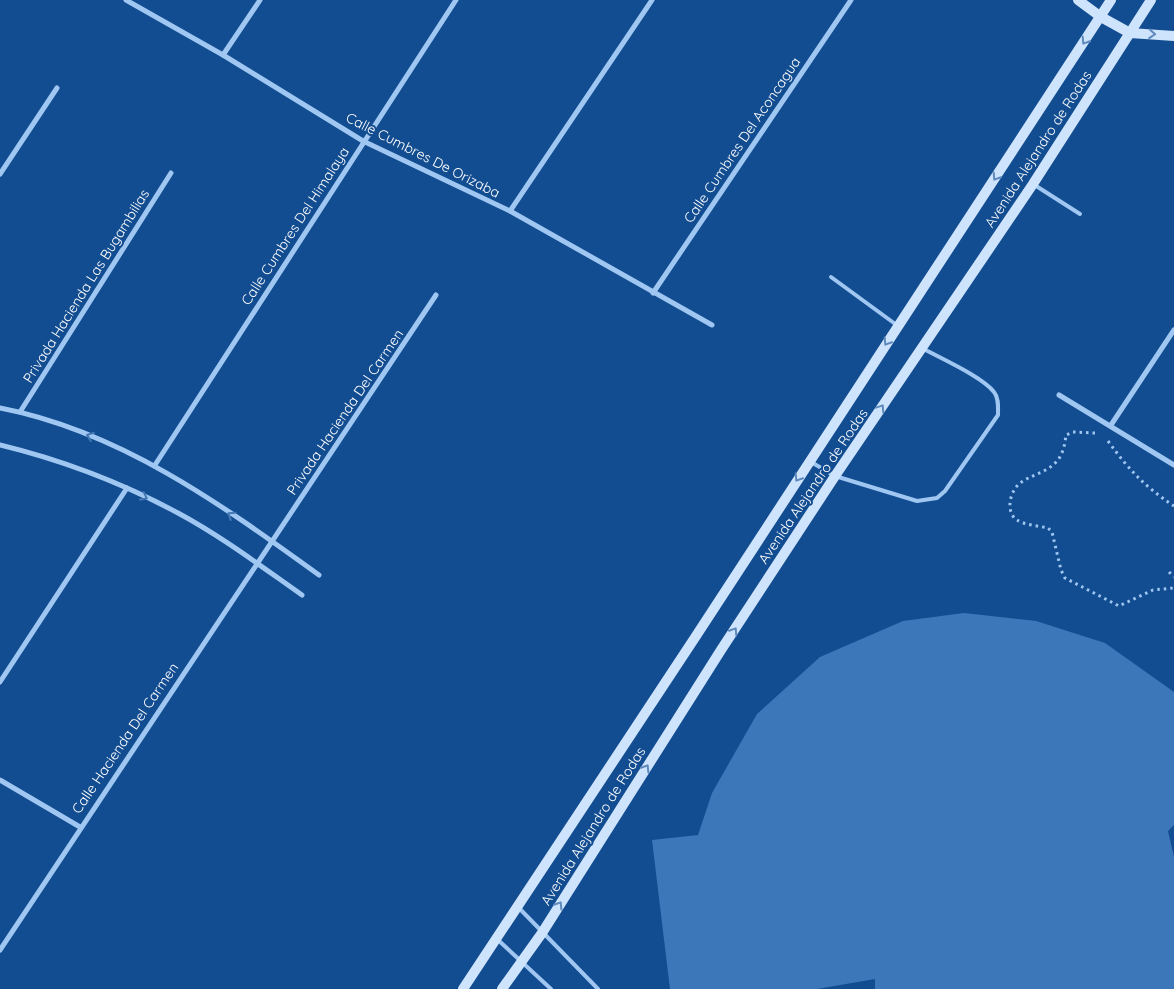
<svg xmlns="http://www.w3.org/2000/svg" width="1174" height="989" viewBox="0 0 1174 989" font-family="Quicksand,sans-serif">
<rect width="100%" height="100%" fill="#134d91"/>
<path fill="#3c77b9" d="M964,613L1036,621L1105,643L1174,692V825L1168,831L1174,857V989H875V979L817,989H670L652,840L698,835L712,793L757,714L820,657L903,621Z"/>
<g fill="none" stroke-linecap="round" stroke-linejoin="round">
<g stroke="#9fc7f2" stroke-width="3" stroke-dasharray="2.5 4" stroke-linecap="butt">
<path d="M1095,433L1073,432L1066,435C1065,444 1063,454 1057,461C1046,474 1028,475 1018,485C1009,494 1006,513 1017,520C1025,525 1039,526 1048,528L1052,532L1061,570L1065,578L1119,606L1153,590L1174,588"/>
<path d="M1108,441C1129,470 1144,486 1174,506"/>
<path d="M1169,572L1174,577"/>
</g>
<g stroke="#9fc7f2" stroke-width="4">
<path d="M1033,184L1080,214"/>
<path d="M831,277L898,326"/>
<path d="M811,462L835,476L917,501L937,498L945,491L998,415C998,407 999,398 994,392C983,377 940,358 922,348"/>
<path d="M518,907L598,989"/>
<path d="M497,939L551,989"/>
</g>
<g stroke="#9fc7f2" stroke-width="5">
<path d="M126,0L223,55L363,141L510,211L712,325"/>
<path d="M223,55L260,0"/>
<path d="M0,174L57,88"/>
<path d="M510,211L652,0"/>
<path d="M653,293L851,0"/>
<path d="M1059,395L1174,465"/>
<path d="M0,408C120,431 222,505 319,575"/>
<path d="M20,412L171,173"/>
<path d="M1111,425L1174,330"/>
<path d="M0,445C62,460 122,483 178,513C221,536 262,567 302,595"/>
<path d="M155,465L456,0"/>
<path d="M0,682L127,488"/>
<path d="M0,780L80,827"/>
<path d="M0,950L436,295"/>
</g>
<g stroke="#cee3fc" stroke-width="10">
<path d="M1078,0L1101,17L1130,33L1174,36"/>
<path d="M463,989L696,636L1111,0"/>
<path d="M502,989L542,933L721,650L835,476L1033,184L1151,0"/>
</g>
</g>
<defs><path id="oneway-chevron" d="M-2-3.5L2.5 0L-2 3.5" fill="none" stroke-width="1.6" stroke-linecap="round" stroke-linejoin="round" transform="scale(1.25)"/></defs>
<g stroke="#5e89bc">
<use href="#oneway-chevron" transform="translate(1152 34) rotate(4)"/>
<use href="#oneway-chevron" transform="translate(1085 41) rotate(123)"/>
<use href="#oneway-chevron" transform="translate(996 177) rotate(123)"/>
<use href="#oneway-chevron" transform="translate(887 342) rotate(123)"/>
<use href="#oneway-chevron" transform="translate(881 408) rotate(-56)"/>
<use href="#oneway-chevron" transform="translate(798 478) rotate(123)"/>
<use href="#oneway-chevron" transform="translate(734 631) rotate(-57)"/>
<use href="#oneway-chevron" transform="translate(646 768) rotate(-58)"/>
<use href="#oneway-chevron" transform="translate(559 905) rotate(-58)"/>
</g>
<g stroke="#4478b3">
<use href="#oneway-chevron" transform="translate(90 436) rotate(-159)"/>
<use href="#oneway-chevron" transform="translate(144 497) rotate(26)"/>
<use href="#oneway-chevron" transform="translate(231 515) rotate(-147)"/>
</g>
<g text-anchor="middle" stroke-width="4" stroke-linejoin="round" paint-order="stroke">
<g font-size="14" fill="#fff" stroke="#134d91">
<text transform="translate(742 140) rotate(-56)" y="5">Calle Cumbres Del Aconcagua</text>
<text transform="translate(1038 149) rotate(-57)" y="5">Avenida Alejandro de Rodas</text>
<text transform="translate(423 155) rotate(27)" y="5">Calle Cumbres De Orizaba</text>
<text transform="translate(295 226) rotate(-57)" y="5">Calle Cumbres Del Himalaya</text>
<text transform="translate(86 286) rotate(-58)" y="5">Privada Hacienda Las Bugambilias</text>
<text transform="translate(345 412) rotate(-56)" y="5">Privada Hacienda Del Carmen</text>
<text transform="translate(813 486) rotate(-56)" y="5">Avenida Alejandro de Rodas</text>
<text transform="translate(125 738) rotate(-56)" y="5">Calle Hacienda Del Carmen</text>
<text transform="translate(593 826) rotate(-58)" y="5">Avenida Alejandro de Rodas</text>
</g>
</g>
</svg>
